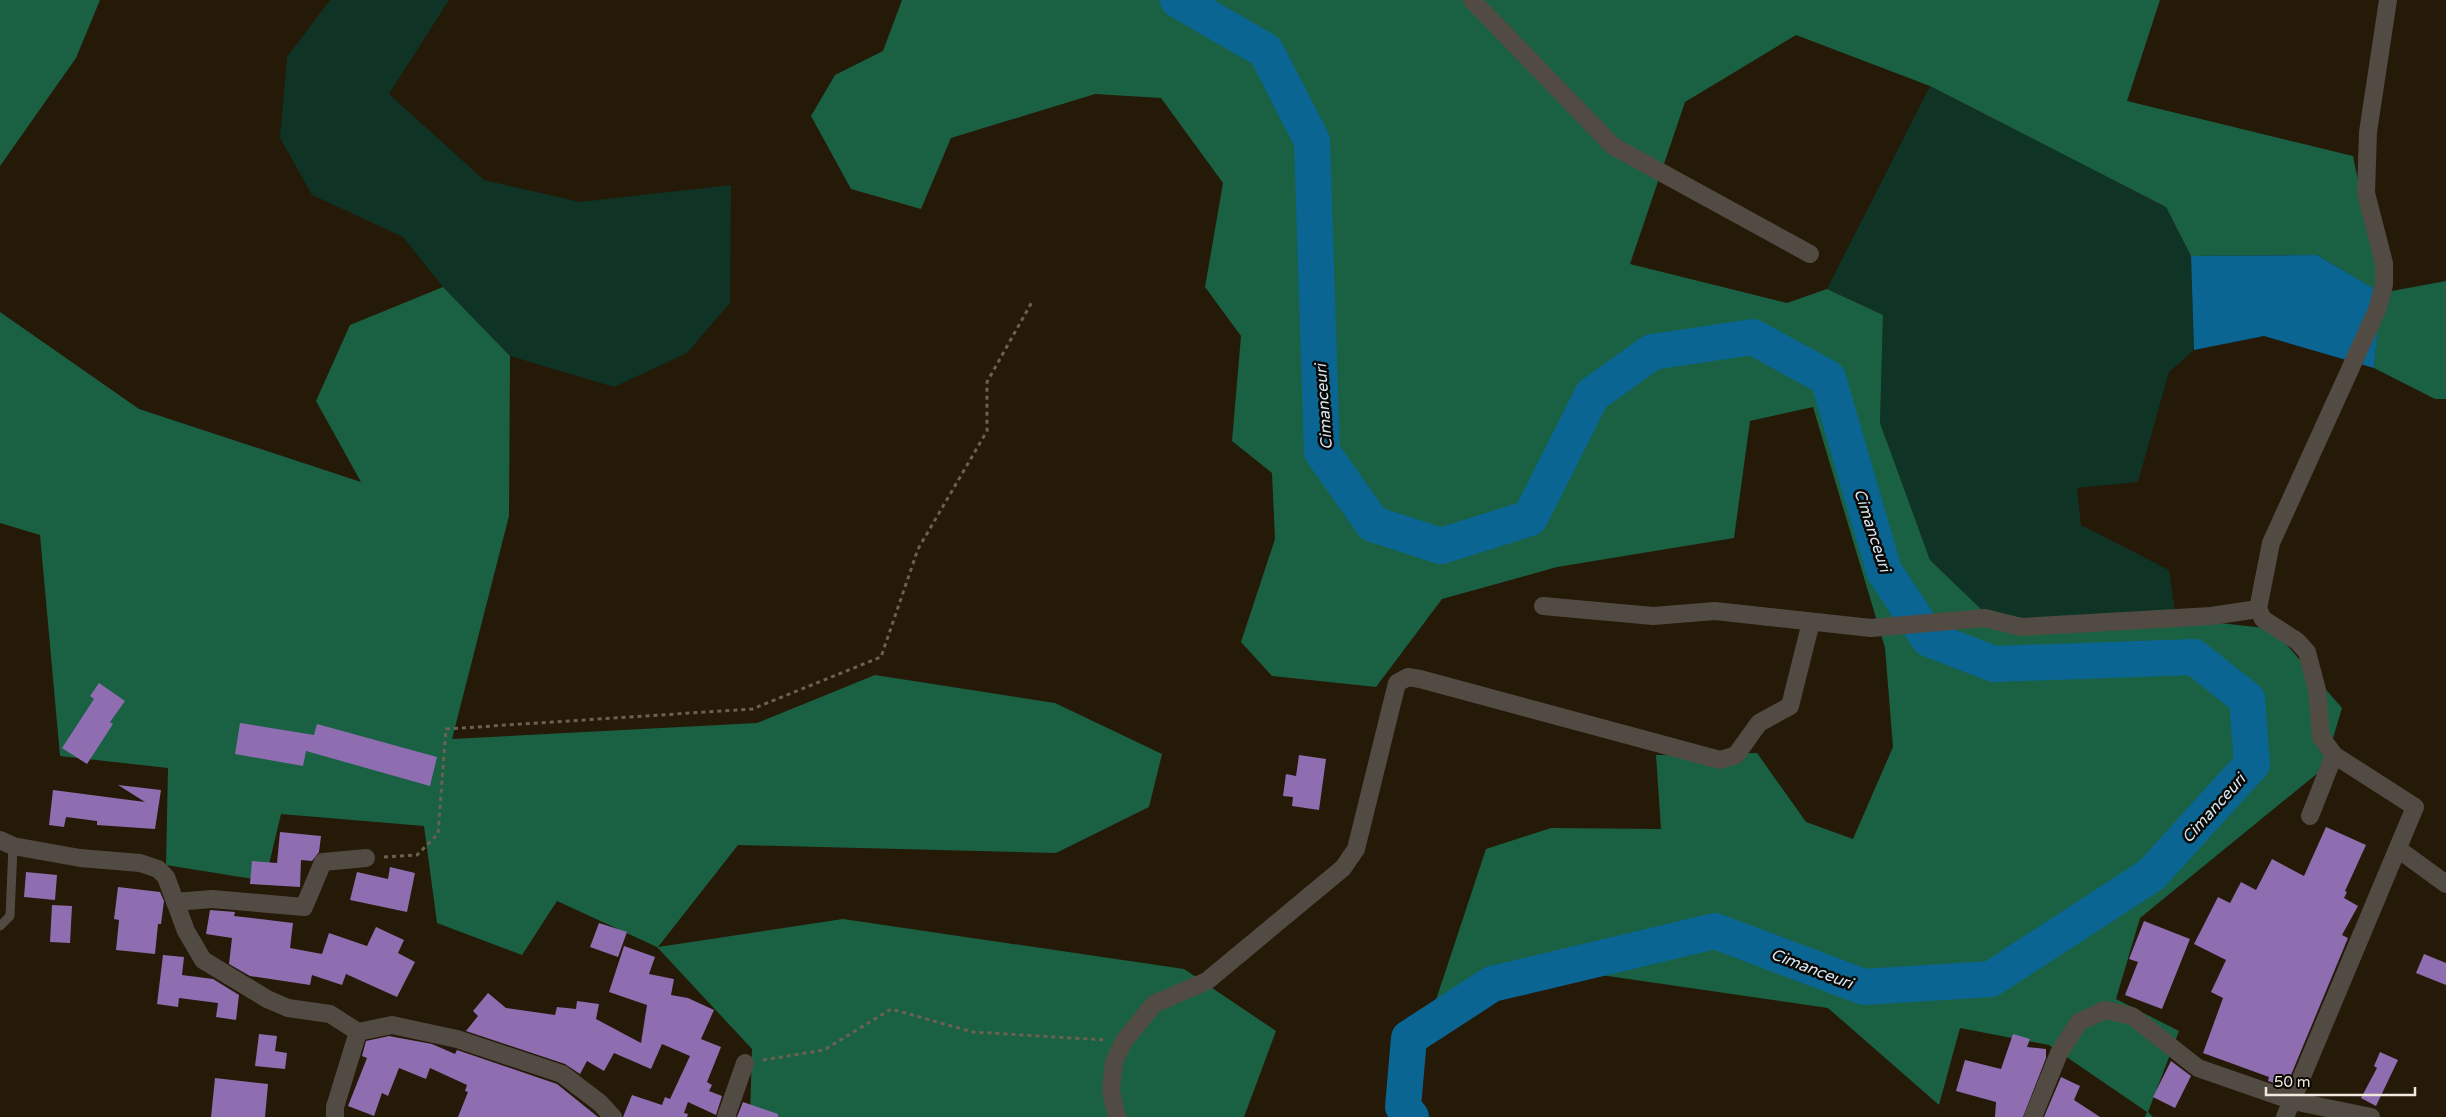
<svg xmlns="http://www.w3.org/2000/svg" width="2446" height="1117" viewBox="0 0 2446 1117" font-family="'Varela Round',sans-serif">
<rect width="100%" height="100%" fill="#251908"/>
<g fill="#0f3324">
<path d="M330,0H449L389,94L484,180L580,202L731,185L730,303L687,353L614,387L510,356L443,287L403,237L312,195L280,138L287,57Z"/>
<path d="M1930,86L2166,207L2191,256L2194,350L2169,372L2138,482L2077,488L2081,525L2169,570L2176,618L2071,627L1982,610L1930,560L1880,423L1883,315L1827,289Z"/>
</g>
<g fill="#1a6144">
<path d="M0,0H100L76,58L0,166Z"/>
<path d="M902,0H2160L2127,101L2353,156L2381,293L2446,281V399H2435L2374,368L2380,293L2317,255L2191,256L2166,207L1930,86L1796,35L1685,102L1630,264L1787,303L1827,289L1883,315L1880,423L1930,560L1982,610L2071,627L2176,618L2273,629L2342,708L2324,768L2140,918L2116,999L2179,1031L2148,1112L2153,1117H2145L2147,1112L2049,1045L1960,1028L1939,1105L1828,1008L1587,973L1429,1021L1486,849L1551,828L1661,829L1656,755L1757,753L1806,822L1853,839L1893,747L1885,648L1813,407L1750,421L1734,538L1557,567L1442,599L1376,687L1272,676L1241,642L1275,539L1272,473L1232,441L1241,336L1205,287L1223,183L1161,98L1095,94L951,138L921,209L851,189L811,116L835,75L883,51Z"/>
<path d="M443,287L510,356L509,516L452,739L757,723L875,675L1055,703L1162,754L1149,807L1056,853L738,845L658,947L843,919L1184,969L1276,1031L1244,1117H750L752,1049L657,947L557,901L522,955L437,923L424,826L281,814L265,881L166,865L168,768L60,756L40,535L0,523V312L139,409L361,482L316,401L350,325Z"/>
</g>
<path fill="#0a6592" d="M2317,255L2381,293L2374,368L2264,336L2194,350L2191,256Z"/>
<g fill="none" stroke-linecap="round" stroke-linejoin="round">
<path stroke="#0a6592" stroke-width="36" d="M1178,0L1266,51L1312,141L1322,452L1373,524L1441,546L1530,518L1592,395L1652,352L1753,337L1828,378L1884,571L1929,639L1994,664L2194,657L2247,699L2252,764L2151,875L1991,979L1864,987L1715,931L1492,984L1409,1038L1403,1107L1411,1117"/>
</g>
<g fill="#8e6eb0">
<path d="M99,683L125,701L110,722L113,724L87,764L62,748L94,699L90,696Z"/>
<path d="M240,723L314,735L317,724L437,757L430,786L306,751L303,766L235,754Z"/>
<path d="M1299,755L1326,759L1319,810L1292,806L1293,797L1283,796L1286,774L1296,776Z"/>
<path d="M118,785L161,790L155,829L97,825V821L66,817L64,827L49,825L53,790L145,802Z"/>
<path d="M2326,827L2366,845L2345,891L2347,892L2344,898L2358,906L2342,935L2348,938L2286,1087L2268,1081L2269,1077L2203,1053L2223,998L2211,992L2226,960L2194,944L2218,897L2230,903L2241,882L2256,890L2272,859L2304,876Z"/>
<path d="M280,832L321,836L319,852L312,861L301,860L300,887L250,884L252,861L277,863Z"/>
<path d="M390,867L415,873L407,912L350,900L357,872L388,879Z"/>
<path d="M26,872L57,875L55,900L24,897Z"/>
<path d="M118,887L160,892L164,901L161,924H158L155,954L116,950L119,920L114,919Z"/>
<path d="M52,905L72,906L70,943L50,942Z"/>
<path d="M210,910L235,912L234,916L293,923L290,948L322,954L329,933L367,946L376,927L404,940L398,953L415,962L397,997L346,974L342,985L312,975L310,985L250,976L229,964L232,938L206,934Z"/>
<path d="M2144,921L2190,939L2162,1009L2125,995L2138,962L2129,959Z"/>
<path d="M599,923L627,932L618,957L590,947Z"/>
<path d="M624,946L655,957L649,974L674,979L671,995L688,998L714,1010L701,1039L721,1047L707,1082L712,1085L709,1091L722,1096L716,1115L688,1102L684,1113L688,1114L687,1117H623L632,1095L662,1105L665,1097L670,1099L690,1056L662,1044L651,1069L614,1053L604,1071L587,1061L580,1074L565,1064L466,1031L478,1016L473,1011L488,993L506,1008L555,1015L557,1007L576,1009L577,1001L599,1004L596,1019L641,1043L647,1005L609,992Z"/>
<path d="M2424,954L2446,963V985L2416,973Z"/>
<path d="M163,955L184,957L182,975L213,979L239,995L236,1020L216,1017L218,1003L179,998L178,1007L157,1004Z"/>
<path d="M259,1034L277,1036L275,1051L287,1053L285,1069L255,1066Z"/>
<path d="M2013,1034L2030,1039L2027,1047L2046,1049V1058L2023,1117H1995L1996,1102L1956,1091L1965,1060L2001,1069Z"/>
<path d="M389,1036L432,1044L455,1054L457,1050L557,1084L598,1117H458L468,1092L465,1091L467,1085L430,1068L426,1079L399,1068L388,1096L382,1093L374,1116L348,1106L367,1058L362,1056L366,1041Z"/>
<path d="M2380,1052L2398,1060L2376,1106L2361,1098L2377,1068L2374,1066Z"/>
<path d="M2171,1061L2191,1076L2175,1108L2153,1097Z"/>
<path d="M2061,1077L2080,1086L2074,1100L2100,1117H2044Z"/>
<path d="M215,1078L268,1084L265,1117H211Z"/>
<path d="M743,1102L778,1114V1117H737Z"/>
</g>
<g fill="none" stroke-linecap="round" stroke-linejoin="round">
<g stroke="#6b6152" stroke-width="3" stroke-dasharray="4 4" stroke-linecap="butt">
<path d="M384,857L417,855L438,834L446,729L752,709L881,657L918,549L987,431V382L1033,300"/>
<path d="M763,1060L824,1050L891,1009L973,1032L1106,1040"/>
</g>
<path stroke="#524b43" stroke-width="9" d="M0,926L10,916L13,846"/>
<g stroke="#524b43" stroke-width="18">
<path d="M1472,0L1613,146L1810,254"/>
<path d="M1543,606L1653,616L1715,611L1871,628L1985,618L2021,627L2211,616L2258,609"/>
<path d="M2310,816L2334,755"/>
<path d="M0,840L13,846L80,858L140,863L158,869L166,877L186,931L203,960L267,999L288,1008L330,1014L358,1032L335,1107V1117"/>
<path d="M2398,849L2446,884"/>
<path d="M175,902L212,899L304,907L323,862L366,858"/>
<path d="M358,1032L392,1025L457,1039L562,1074L600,1103L613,1117"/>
<path d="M726,1117L745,1063"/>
<path d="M1117,1117L1111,1091L1114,1062L1124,1041L1154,1004L1207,981L1343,868L1356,849L1397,683L1408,677L1420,679L1720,760L1736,755L1759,723L1790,706L1811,622"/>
<path d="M2033,1117L2059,1053L2079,1022L2105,1010L2132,1016L2198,1068L2293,1101L2371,1117"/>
<path d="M2285,1117L2415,807L2334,755L2321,737L2317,690L2307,652L2297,641L2263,619L2258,609L2271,543L2377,310L2384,285V263L2366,193L2368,132L2388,0"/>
</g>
</g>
<g text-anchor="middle" stroke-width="5" stroke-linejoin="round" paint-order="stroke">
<g font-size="16" font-style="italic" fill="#d4e7f4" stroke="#0a0602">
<text transform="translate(1323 407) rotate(-94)" y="6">Cimanceuri</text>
<text transform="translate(1873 530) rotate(72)" y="6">Cimanceuri</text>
<text transform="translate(2213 808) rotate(-48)" y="6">Cimanceuri</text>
<text transform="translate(1812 968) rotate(21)" y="6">Cimanceuri</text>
</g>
</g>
<path d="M2266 1087v8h149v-8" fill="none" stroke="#f1e9de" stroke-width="2.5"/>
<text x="2274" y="1087" font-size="15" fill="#f1e9de" stroke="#0a0602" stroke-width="4" paint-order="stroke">50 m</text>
</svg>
